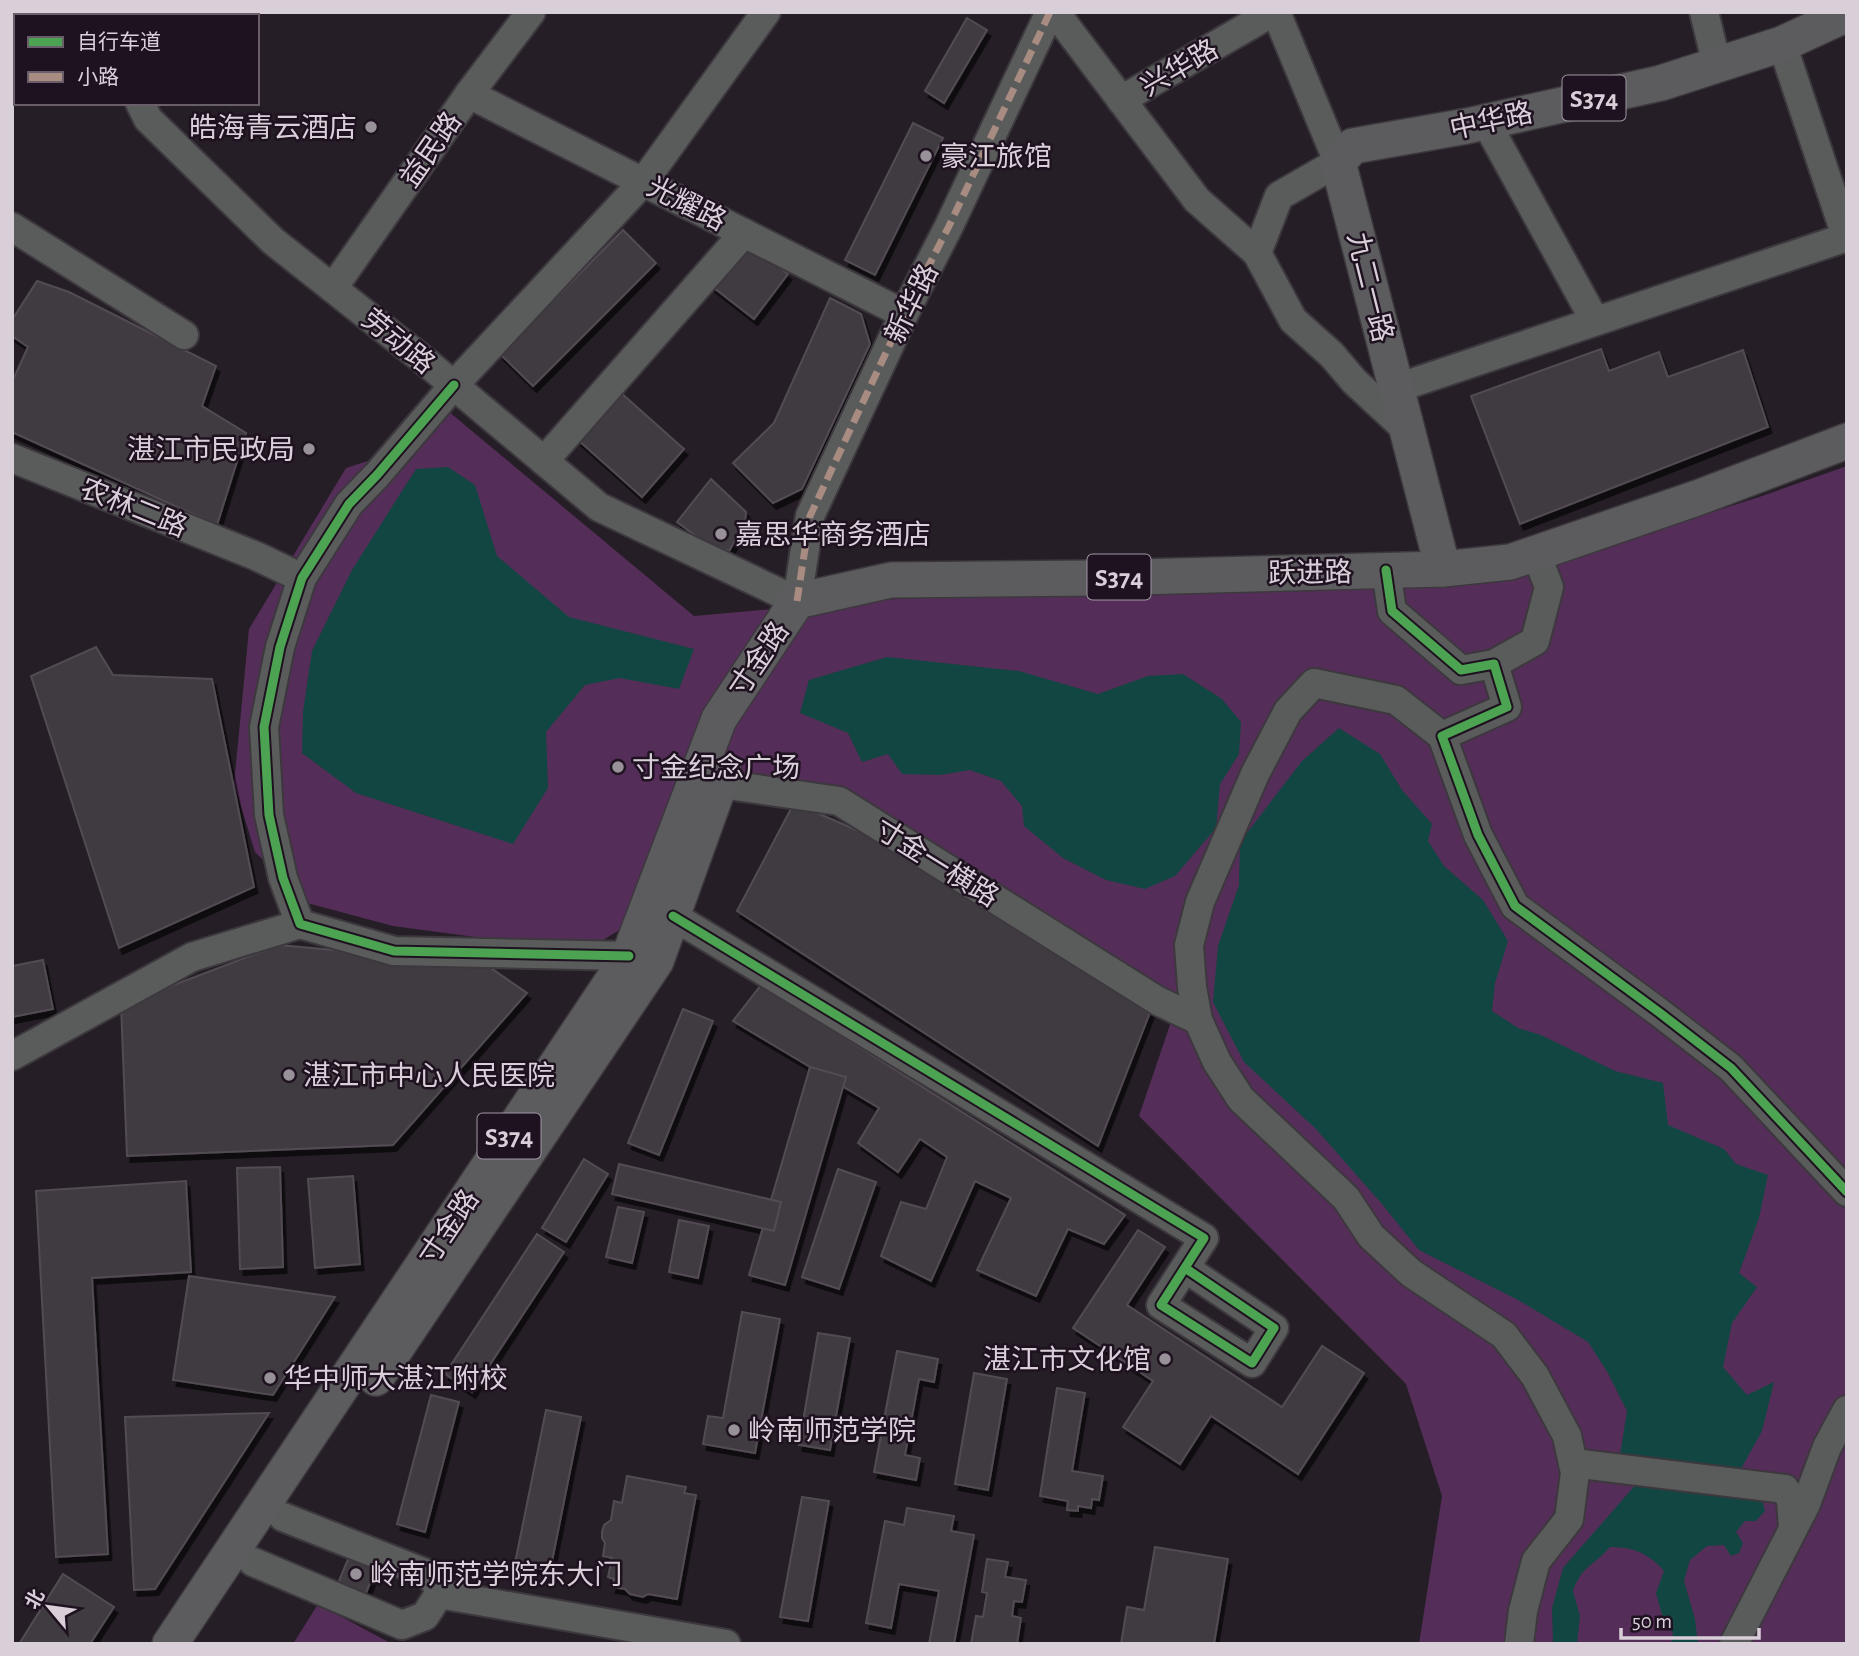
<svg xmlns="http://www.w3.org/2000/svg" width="1859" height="1656" viewBox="0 0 1859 1656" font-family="'Alegreya Sans','Noto Sans SC',sans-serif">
<defs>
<filter id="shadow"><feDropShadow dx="3.5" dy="6" stdDeviation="0" flood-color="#0009"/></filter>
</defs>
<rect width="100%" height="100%" fill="#251e26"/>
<g fill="#542e58">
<path d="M448,411L694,616L872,600L1517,575L1762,496L1847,466V1644H1419L1442,1496L1406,1384L1139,1116L1177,1004L843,797L682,785L634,921L592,947L490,939L393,926L307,903L255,852L234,784L249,629L346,468L396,452Z"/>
<path d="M318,1604L392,1644H293Z"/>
</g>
<g fill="#124642">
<path d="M448,467L475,485L497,556L569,617L694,649L679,689L620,678L585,685L546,732L548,788L513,844L356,793L302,753L303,712L312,651L352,570L416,469Z"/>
<path d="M887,657L1019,671L1098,694L1148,676L1183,674L1222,699L1241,722L1239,754L1220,784L1216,828L1175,876L1145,889L1106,880L1063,858L1024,826L1022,806L1001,781L970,770L940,775L902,774L888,754L862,762L848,733L800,713L809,680Z"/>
<path d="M1339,728L1380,754L1402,790L1432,824L1428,841L1444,866L1483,900L1508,941L1495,983L1492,1011L1518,1028L1541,1035L1615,1071L1663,1083L1668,1125L1724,1149L1736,1164L1768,1175L1759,1218L1739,1273L1757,1287L1732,1323L1723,1367L1747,1395L1774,1382L1762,1431L1737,1476L1619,1461L1627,1411L1608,1373L1588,1342L1518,1300L1419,1250L1382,1204L1316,1129L1244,1062L1213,1002L1218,946L1239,885L1240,842L1302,761Z"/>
<path d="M1637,1483L1762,1500L1765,1511L1756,1521H1745L1736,1532L1743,1543L1739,1553L1731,1556L1724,1545L1707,1546L1690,1560L1684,1581L1695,1619L1698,1644H1671L1673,1633L1664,1622L1656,1593L1664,1571C1650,1554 1632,1546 1610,1547C1594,1566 1582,1565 1573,1591L1580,1616L1577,1644H1553L1552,1608L1563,1568Z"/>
</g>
<g fill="#413a41" stroke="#524c53" stroke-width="2" filter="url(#shadow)">
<path d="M967,18L987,30L944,103L925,91Z"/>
<path d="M913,123L943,138L875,275L845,260Z"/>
<path d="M623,230L656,263L533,386L500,354Z"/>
<path d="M744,240L788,274L754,319L709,284Z"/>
<path d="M37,281L69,292L216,366L202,406L246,433L217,525L12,432V382L28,347L12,336V320Z"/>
<path d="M830,298L861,314L870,344L802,489L773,503L733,463L774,423Z"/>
<path d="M1601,349L1609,371L1659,352L1668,377L1743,350L1768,427L1520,524L1471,396Z"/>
<path d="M620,392L684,449L642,497L578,440Z"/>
<path d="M711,479L746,512L745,524L729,551L704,542L677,522Z"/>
<path d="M96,647L113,675L212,679L254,887L119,948L31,676Z"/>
<path d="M794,803L898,848L1151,1010L1098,1146L737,911Z"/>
<path d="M279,945L485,964L527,993L393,1145L127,1156L121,1005Z"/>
<path d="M43,960L53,1009L12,1017V966Z"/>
<path d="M761,985L1125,1215L1104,1244L1068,1229L1036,1296L977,1270L1011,1198L975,1181L931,1281L881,1256L901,1202L926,1209L947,1157L920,1139L898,1172L858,1143L879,1108L733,1021Z"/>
<path d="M683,1009L713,1021L659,1155L628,1143Z"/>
<path d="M810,1067L846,1077L785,1285L749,1275Z"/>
<path d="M584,1159L608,1174L566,1242L542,1228Z"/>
<path d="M619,1164L781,1202L774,1231L612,1194Z"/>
<path d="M280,1167L283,1267L240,1269L237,1168Z"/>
<path d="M838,1169L876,1182L839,1289L802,1277Z"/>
<path d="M353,1176L360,1264L315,1268L308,1179Z"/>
<path d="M186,1181L191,1272L92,1278L108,1554L56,1557L36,1191Z"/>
<path d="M618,1207L644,1212L632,1263L606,1257Z"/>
<path d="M679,1220L709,1226L698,1278L669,1272Z"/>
<path d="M1138,1230L1165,1247L1127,1305L1282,1407L1322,1346L1364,1373L1298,1474L1211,1416L1180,1464L1123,1427L1153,1381L1073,1328Z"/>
<path d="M537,1234L564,1252L472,1392L445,1374Z"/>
<path d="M189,1276L335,1297L273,1395L173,1380Z"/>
<path d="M742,1312L780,1319L755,1453L703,1444L708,1416L723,1418Z"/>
<path d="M818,1333L850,1338L830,1450L799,1445Z"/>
<path d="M897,1351L938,1359L934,1382L919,1379L905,1455L920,1458L916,1480L874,1472Z"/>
<path d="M974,1373L1007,1379L988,1490L955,1484Z"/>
<path d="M1057,1388L1085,1393L1072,1471L1103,1476L1099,1500L1092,1499L1091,1508L1078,1506V1511L1067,1510L1068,1501L1040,1496Z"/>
<path d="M431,1395L459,1402L425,1532L397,1524Z"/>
<path d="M546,1410L581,1417L550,1571L515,1563Z"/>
<path d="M269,1413L155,1589L134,1590L125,1417Z"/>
<path d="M627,1476L686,1487L684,1493L696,1495L677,1599L648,1594L643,1597L630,1594L625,1589L612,1587L614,1579L608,1577L612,1558L603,1556L605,1543L602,1538V1532L604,1525L611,1520L614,1501L622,1503Z"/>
<path d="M802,1497L829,1501L808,1621L780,1617Z"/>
<path d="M907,1508L954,1516L951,1531L974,1535L954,1644H929L939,1591L899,1584L891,1628L866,1623L885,1521L904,1525Z"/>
<path d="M353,1547L380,1559L361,1605L334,1593Z"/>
<path d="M1155,1547L1228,1559L1214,1644H1121L1127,1607L1144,1610Z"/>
<path d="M987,1559L1008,1562L1005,1577L1026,1580L1022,1602L1014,1601L1012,1616L1021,1618L1017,1644H971L976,1616L983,1617L987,1593L982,1592Z"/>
<path d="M63,1574L114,1607L90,1644H19Z"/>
</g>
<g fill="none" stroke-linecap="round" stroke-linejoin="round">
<defs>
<g id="minor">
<path d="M95,12L97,16"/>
<path d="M1055,12L1197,200L1257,253"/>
<path d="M1276,12L1338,162L1279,196L1257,253L1293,320L1332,355L1354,381L1408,431"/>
<path d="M1704,12L1717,65"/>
<path d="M1782,44L1847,239"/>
<path d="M469,94L904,314"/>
<path d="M1121,100L1273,12"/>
<path d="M140,103L148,119L273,241L426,362L599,507L797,601L810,516L904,314L949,226L1050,12"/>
<path d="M1486,122L1595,321"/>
<path d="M12,227L184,335"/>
<path d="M333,288L469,94L531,12"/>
<path d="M1397,388L1847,237"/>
<path d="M12,458L256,556L302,578"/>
<path d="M544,461L744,233"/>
<path d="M1386,570L1392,611L1461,670L1494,664L1507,707L1442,736L1478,835L1515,906L1660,1013L1731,1068L1847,1192"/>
<path d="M1494,664L1535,641L1549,587L1536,553"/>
<path d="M701,781L839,801L1158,1001L1198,1020L1217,1062L1241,1099L1346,1198L1371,1236L1411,1273L1504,1335L1535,1376L1567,1436L1575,1473L1569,1519L1536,1561L1523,1611L1519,1644"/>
<path d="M673,916L1204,1238L1161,1305L1252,1363L1274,1328L1185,1268"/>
<path d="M629,956L394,951L300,924L283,878L269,815L264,727L280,647L302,578L349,504L377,475L454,385L644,181L766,12"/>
<path d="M1198,1020L1192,987L1189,945L1200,902L1255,774L1288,711L1314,683L1396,700L1442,736"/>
<path d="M12,1056L192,957L300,924"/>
<path d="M1573,1463L1785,1489L1791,1500L1793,1528"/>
<path d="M253,1562L402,1625L425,1616L439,1594L436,1582L425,1573L283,1517"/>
<path d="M439,1594L726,1644"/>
<path d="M1734,1644L1806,1504L1827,1447L1847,1410"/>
</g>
<g id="major">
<path d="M1443,569L1338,162L1353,146L1467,126L1661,83L1782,44L1847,14"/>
<path d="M797,601L891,580L1096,578L1443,569L1510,562L1697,498L1847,441"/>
<path d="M376,1378L656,961L724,772"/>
<path d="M170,1644L629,956L719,719L797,601"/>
</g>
</defs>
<use href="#minor" stroke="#3d383e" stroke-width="32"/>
<use href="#major" stroke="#3d383e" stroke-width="38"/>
<use href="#minor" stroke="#5a5c5c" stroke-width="28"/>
<use href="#major" stroke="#5c5c5e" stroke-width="35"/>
<path stroke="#a88b81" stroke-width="7" stroke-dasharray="14 7" stroke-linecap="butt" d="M797,601L810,516L904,314L949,226L1050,12"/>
<defs>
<g id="cycleway">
<path d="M454,385L377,475L349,504L302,578L280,647L264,727L269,815L283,878L300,924L394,951L629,956"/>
<path d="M1386,570L1392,611L1461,670L1494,664L1507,707L1442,736L1478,835L1515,906L1660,1013L1731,1068L1847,1192"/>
<path d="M673,916L1204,1238L1161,1305L1252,1363L1274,1328L1185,1268"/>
</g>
</defs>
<use href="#cycleway" stroke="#1f1220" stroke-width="13"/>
<use href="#cycleway" stroke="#4ca352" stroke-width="9"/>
</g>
<g fill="#99919a" stroke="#1f1220" stroke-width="2.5">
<circle cx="371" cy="127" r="7"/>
<circle cx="926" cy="156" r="7"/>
<circle cx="309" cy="449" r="7"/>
<circle cx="721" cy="534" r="7"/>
<circle cx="618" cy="767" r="7"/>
<circle cx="289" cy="1075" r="7"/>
<circle cx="1165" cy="1359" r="7"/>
<circle cx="270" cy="1378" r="7"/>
<circle cx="734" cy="1430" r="7"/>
<circle cx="356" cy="1574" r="7"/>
</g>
<g text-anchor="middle" stroke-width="5" stroke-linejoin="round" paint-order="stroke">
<g fill="#1f1220" stroke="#a096a2" stroke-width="2">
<rect x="1562.5" y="75.5" width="63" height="45" rx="5"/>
<rect x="1087.5" y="554.5" width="63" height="45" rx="5"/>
<rect x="477.5" y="1113.5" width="63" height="45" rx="5"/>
</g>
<g font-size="26" font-weight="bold" fill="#d8cfd9">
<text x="1594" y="107">S374</text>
<text x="1119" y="586">S374</text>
<text x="509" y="1145">S374</text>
</g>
<g font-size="28" fill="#d8cfd9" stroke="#1f1220">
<text transform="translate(1179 67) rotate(-30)" y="10">兴华路</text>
<text transform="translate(1491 120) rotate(-12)" y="10">中华路</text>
<text transform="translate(430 149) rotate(-55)" y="10">益民路</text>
<text transform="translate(687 203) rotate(27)" y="10">光耀路</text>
<text transform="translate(1371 287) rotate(76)" y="10">九二一路</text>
<text transform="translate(911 303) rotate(-64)" y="10">新华路</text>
<text transform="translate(399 341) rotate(39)" y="10">劳动路</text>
<text transform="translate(134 507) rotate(22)" y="10">农林二路</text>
<text transform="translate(1310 572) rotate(-1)" y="10">跃进路</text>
<text transform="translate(758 659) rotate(-56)" y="10">寸金路</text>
<text transform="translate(937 862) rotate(32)" y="10">寸金一横路</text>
<text transform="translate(448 1227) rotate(-56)" y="10">寸金路</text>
</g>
<g font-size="28" fill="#d8cfd9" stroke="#1f1220" text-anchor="start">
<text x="357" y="137" text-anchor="end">皓海青云酒店</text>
<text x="940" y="166">豪江旅馆</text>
<text x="295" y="459" text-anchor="end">湛江市民政局</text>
<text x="735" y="544">嘉思华商务酒店</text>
<text x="632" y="777">寸金纪念广场</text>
<text x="303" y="1085">湛江市中心人民医院</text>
<text x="1151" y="1369" text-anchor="end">湛江市文化馆</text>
<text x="284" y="1388">华中师大湛江附校</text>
<text x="748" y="1440">岭南师范学院</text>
<text x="370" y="1584">岭南师范学院东大门</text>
</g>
</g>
<rect width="1859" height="1656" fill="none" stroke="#d8cfd9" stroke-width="28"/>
<rect x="14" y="14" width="245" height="91" fill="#1f1220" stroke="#695e6a" stroke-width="2"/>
<rect x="28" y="37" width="35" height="10" fill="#4ca352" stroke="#695e6a" stroke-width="2"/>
<text x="77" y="49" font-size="21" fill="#d8cfd9">自行车道</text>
<rect x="28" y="72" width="35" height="10" fill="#a88b81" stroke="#695e6a" stroke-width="2"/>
<text x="77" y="84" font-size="21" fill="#d8cfd9">小路</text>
<g transform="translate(49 1607) rotate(299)" stroke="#1f1220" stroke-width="5" paint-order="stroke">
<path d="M0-5L12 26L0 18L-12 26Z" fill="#d8cfd9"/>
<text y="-10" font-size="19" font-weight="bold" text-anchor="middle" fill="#d8cfd9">北</text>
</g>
<path d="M1621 1628v10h138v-10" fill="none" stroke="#d8cfd9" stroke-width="3.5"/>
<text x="1632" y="1628" font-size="21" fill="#d8cfd9" stroke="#1f1220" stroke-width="5" paint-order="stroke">50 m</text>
</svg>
